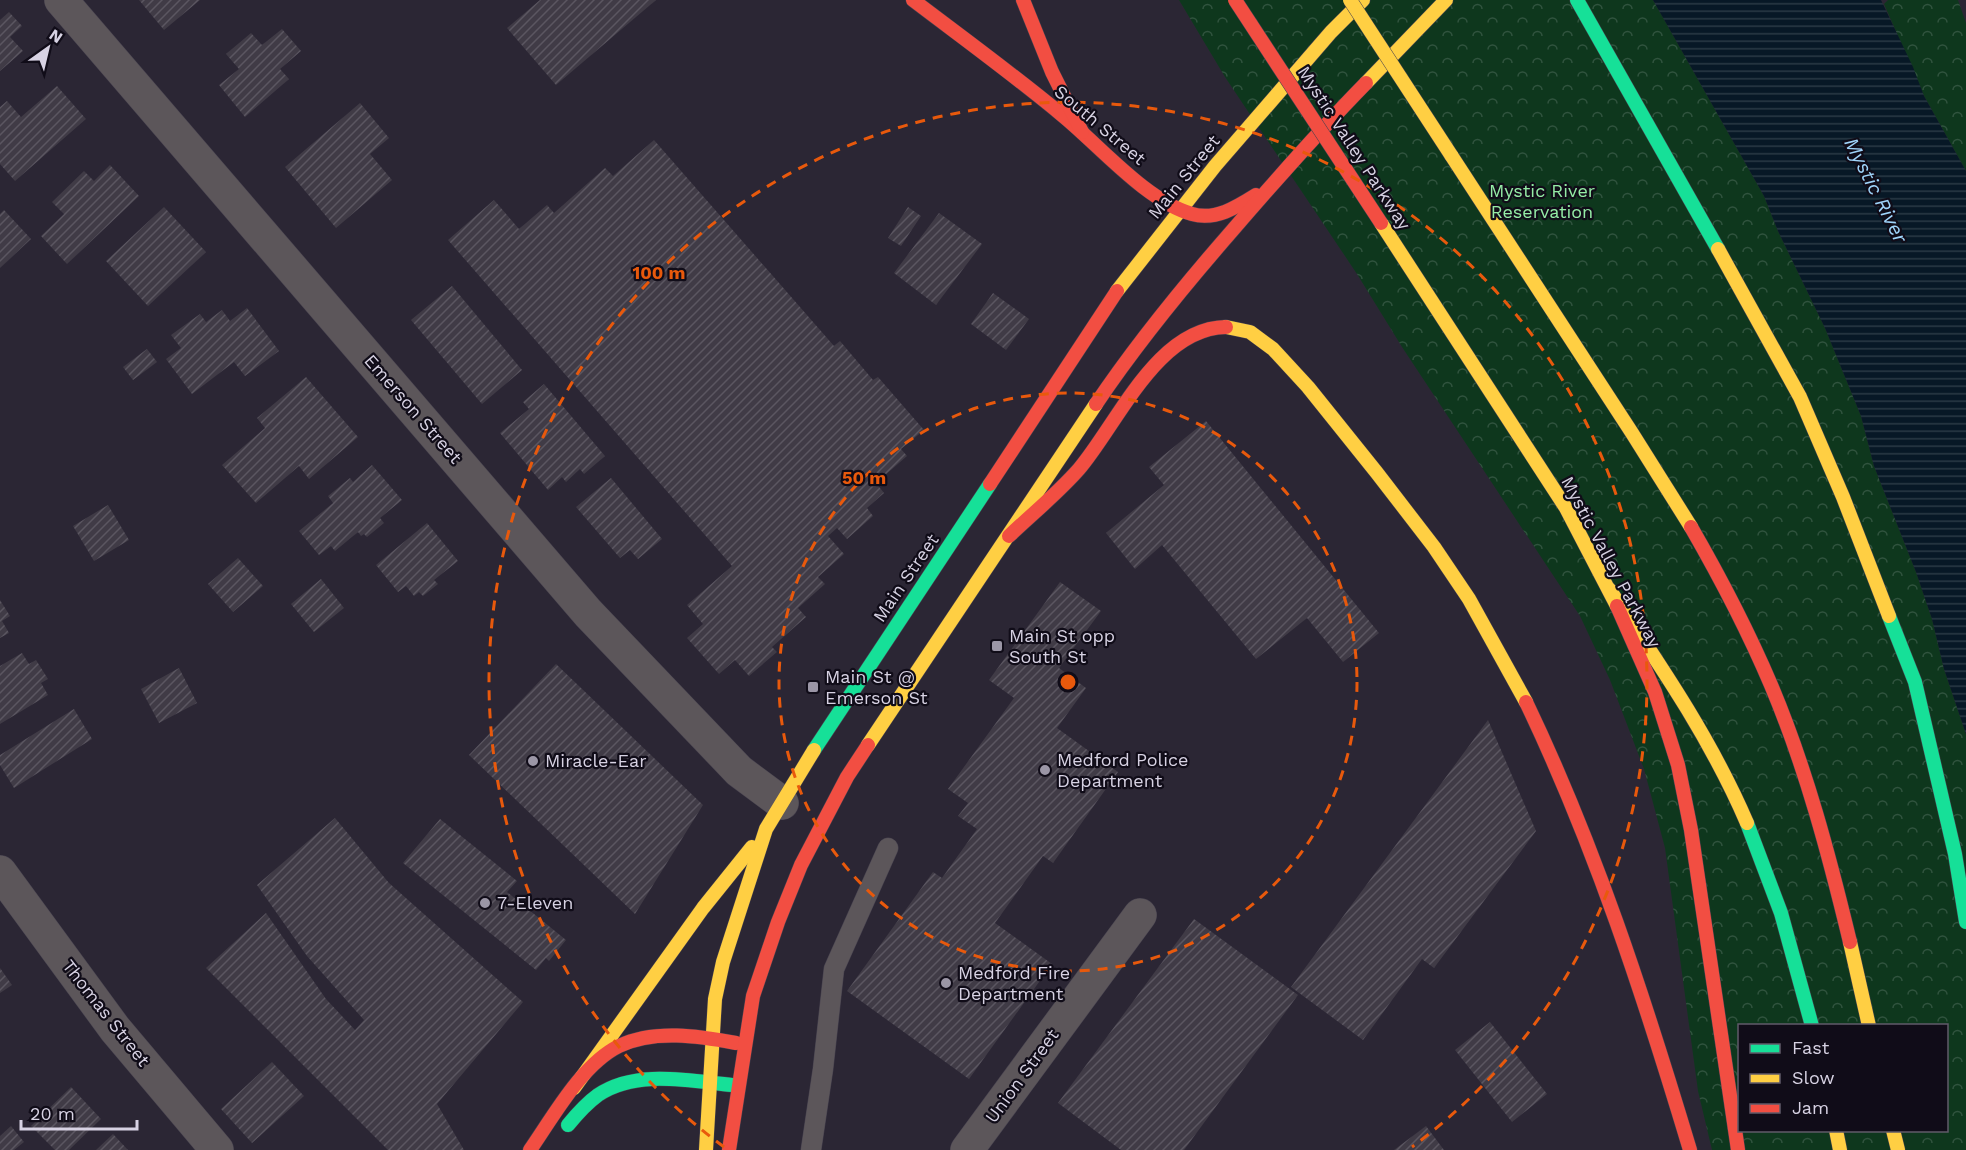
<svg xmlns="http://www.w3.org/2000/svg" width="1966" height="1150" viewBox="0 0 1966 1150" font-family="'Work Sans',sans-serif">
<defs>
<pattern id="park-crowns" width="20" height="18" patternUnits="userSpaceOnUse" patternTransform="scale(1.5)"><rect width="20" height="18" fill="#0e371d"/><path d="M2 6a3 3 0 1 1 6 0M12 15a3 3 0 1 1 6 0" fill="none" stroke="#30533e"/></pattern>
<pattern id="water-rules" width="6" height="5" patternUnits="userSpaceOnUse" patternTransform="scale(1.5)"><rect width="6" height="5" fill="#071826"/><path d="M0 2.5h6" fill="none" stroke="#2a3945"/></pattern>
<pattern id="building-hatch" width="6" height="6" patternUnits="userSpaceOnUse" patternTransform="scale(1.5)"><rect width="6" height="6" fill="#403b46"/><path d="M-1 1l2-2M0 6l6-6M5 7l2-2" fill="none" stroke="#5b5661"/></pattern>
</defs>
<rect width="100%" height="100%" fill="#2b2634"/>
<g fill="url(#park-crowns)" fill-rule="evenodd">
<path d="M1179,0H1653L1764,196L1778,231L1825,328L1861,416L1874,466L1916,572L1932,619L1944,669L1966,734V1150H1712L1698,1091L1665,848L1644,769L1610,680L1580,616L1402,347L1357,274L1225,77ZM1740,1026H1946V1130H1740Z"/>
<path d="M1888,0H1958L1966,23V171L1924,96L1884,4Z"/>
</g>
<path fill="url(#water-rules)" d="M1653,0H1881L1913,67L1924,96L1966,171V734L1944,669L1932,619L1916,572L1874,466L1861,416L1825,328L1778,231L1764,196Z"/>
<g fill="url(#building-hatch)">
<path d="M139,0H200L164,30Z"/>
<path d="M540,0H656L556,85L507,28Z"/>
<path d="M9,12L22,26L10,37L23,51L0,71V20Z"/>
<path d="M282,29L301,51L280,69L289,79L245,117L219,85L239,69L226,54L251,33L262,45Z"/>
<path d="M57,86L86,119L15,181L0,164V107L7,101L21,117Z"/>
<path d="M360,103L389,138L370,154L392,180L336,228L285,167Z"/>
<path d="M654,140L834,346L840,341L873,380L878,377L924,430L901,449L907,456L876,483L884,493L867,508L873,516L847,539L837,528L828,536L844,554L818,577L825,584L798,608L806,617L772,647L777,652L749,676L735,660L719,674L687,638L703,624L687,605L732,566L448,240L494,200L519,229L547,205L554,213L605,168L613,176Z"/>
<path d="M110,165L139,196L67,264L41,236L64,214L52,202L84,171L94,181Z"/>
<path d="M164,207L206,252L148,306L106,261Z"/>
<path d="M908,207L921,216L901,246L888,238Z"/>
<path d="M4,210L31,239L0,268V214Z"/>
<path d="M939,213L982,244L936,305L894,273Z"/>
<path d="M452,286L522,370L482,404L411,320Z"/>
<path d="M993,293L1029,319L1006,350L971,324Z"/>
<path d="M247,308L279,351L245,376L234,362L192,394L166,359L181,348L171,335L200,314L206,322L222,310L230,321Z"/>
<path d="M147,349L157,362L133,380L123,367Z"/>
<path d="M306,377L358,437L309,479L299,466L256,503L222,465L265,428L257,418Z"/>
<path d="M544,384L605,456L584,474L580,469L566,482L562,477L548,490L500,433L529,409L523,402Z"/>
<path d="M1206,421L1379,633L1343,662L1307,618L1256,659L1162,545L1135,569L1106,533L1164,485L1149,467Z"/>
<path d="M372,465L402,500L380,518L384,523L367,537L364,534L361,536L358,532L335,551L331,546L319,555L299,531L333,503L328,496L350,478L353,482Z"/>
<path d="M611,478L662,539L638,559L630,550L620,558L576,507Z"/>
<path d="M108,505L129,540L94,561L73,526Z"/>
<path d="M427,523L458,561L434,580L438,584L423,596L419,592L414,596L406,586L398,592L376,565Z"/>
<path d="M238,558L263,586L233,612L208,584Z"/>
<path d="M321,579L344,608L314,632L291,604Z"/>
<path d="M1060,582L1101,611L1059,668L1086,688L1057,728L1118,772L1053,863L1043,856L995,923L1052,964L969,1079L847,991L933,872L942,878L977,829L958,816L968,803L948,789L1014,698L989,680Z"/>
<path d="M0,600L10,616L2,621L9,633L0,638Z"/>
<path d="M22,653L29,664L36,660L48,679L41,683L48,695L0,724V666Z"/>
<path d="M556,664L703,805L635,914L469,755Z"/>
<path d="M179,668L197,703L159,723L141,689Z"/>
<path d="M74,709L92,739L14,788L0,765V755Z"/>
<path d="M1488,720L1536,831L1434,968L1422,959L1363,1040L1291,987Z"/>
<path d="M335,818L389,883L523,1002L437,1104L464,1150H388L206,968L266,913L326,999L355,1030L364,1020L307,956L257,885Z"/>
<path d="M440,819L517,881L507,892L566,940L549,961L546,958L536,970L403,863Z"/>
<path d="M1194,919L1298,995L1184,1150H1121L1058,1103Z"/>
<path d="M0,968L12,985L0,993Z"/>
<path d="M1490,1022L1547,1094L1512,1122L1455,1050Z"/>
<path d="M272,1062L304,1096L252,1143L221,1109Z"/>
<path d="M71,1087L101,1119L69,1150H55L31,1126Z"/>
<path d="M11,1126L24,1142L14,1150H0V1136Z"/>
<path d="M1426,1126L1444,1150H1394Z"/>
<path d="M113,1134L128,1150H96Z"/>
</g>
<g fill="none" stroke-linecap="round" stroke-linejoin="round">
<defs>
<path id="lane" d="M811,1150L823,1069L834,969L888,848"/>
<g id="street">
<path d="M61,0L588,613L739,771L782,803"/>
<path d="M0,872L115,1029L217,1150"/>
<path d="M967,1150L1140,915"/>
</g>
<g id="fast">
<path d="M1577,0L1718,249"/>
<path d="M1889,616L1915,682L1955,854L1966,922"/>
<path d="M814,750L990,484"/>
<path d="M1747,823L1781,913L1812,1026"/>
<path d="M568,1125C577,1114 587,1103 598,1095C636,1069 690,1081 732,1085"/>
</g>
<g id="slow">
<path d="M1366,83L1446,0"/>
<path d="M1451,155L1632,433L1691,527"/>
<path d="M1381,223L1566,508L1617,606"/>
<path d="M1718,249L1800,397L1843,497L1889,616"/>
<path d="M1117,291L1215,166L1331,32L1363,0"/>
<path d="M1226,327L1250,332L1273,349L1308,387L1377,473L1434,547L1469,599L1526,702"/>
<path d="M1609,589C1660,665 1711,739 1747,823"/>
<path d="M868,745L1096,404"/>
<path d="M1850,942L1869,1026"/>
<path d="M574,1088L703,908L752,847"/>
<path d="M1836,1130L1840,1150"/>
<path d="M1893,1130L1898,1150"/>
<path d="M706,1150L715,999L723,962L766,829L814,750"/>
</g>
<g id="jam">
<path d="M913,0C963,38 1014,75 1062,115C1099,145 1146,201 1192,214C1215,221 1237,207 1256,195"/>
<path d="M1023,0L1052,72L1082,132"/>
<path d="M1096,404C1137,343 1183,287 1231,232C1275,181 1319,131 1366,83"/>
<path d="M990,484L1117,291"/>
<path d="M1691,527C1721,579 1748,631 1771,685C1806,768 1829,855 1850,942"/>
<path d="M1009,536C1032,514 1058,493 1079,469C1118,423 1157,328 1226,327"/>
<path d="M1617,606L1655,692L1678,765L1691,830L1738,1150"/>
<path d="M1526,702C1595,846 1644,997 1690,1150"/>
<path d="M530,1150C553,1117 582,1064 619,1046C654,1029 699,1036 736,1043"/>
<path d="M729,1150L753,996L778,922L801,865L847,777L868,745"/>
</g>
</defs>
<use href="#lane" stroke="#47424f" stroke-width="21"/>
<use href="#street" stroke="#47424f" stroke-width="34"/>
<use href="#fast" stroke="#47424f" stroke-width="15"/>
<use href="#slow" stroke="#47424f" stroke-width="15"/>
<use href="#jam" stroke="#47424f" stroke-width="15"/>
<use href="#lane" stroke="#5c565a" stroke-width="20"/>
<use href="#street" stroke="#5c565a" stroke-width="33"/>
<use href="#fast" stroke="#16e098" stroke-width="14"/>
<use href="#slow" stroke="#ffcf43" stroke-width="14"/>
<use href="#jam" stroke="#f24e42" stroke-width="14"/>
<defs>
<path id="slow-bridge" d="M1350,0L1451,155"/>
<path id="jam-bridge" d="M1235,0L1381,223"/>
</defs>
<use href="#slow-bridge" stroke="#47424f" stroke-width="15" stroke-linecap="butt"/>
<use href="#jam-bridge" stroke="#47424f" stroke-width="15" stroke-linecap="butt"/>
<use href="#slow-bridge" stroke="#ffcf43" stroke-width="14"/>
<use href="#jam-bridge" stroke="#f24e42" stroke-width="14"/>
</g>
<g fill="none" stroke="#e8590c" stroke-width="3" stroke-dasharray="10 8">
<circle cx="1068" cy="682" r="289"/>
<path d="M724 1147A579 579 0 1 1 1412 1147"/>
</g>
<g fill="#9b96a6" stroke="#100c18" stroke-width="2">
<rect x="991" y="640" width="12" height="12" rx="3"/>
<rect x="807" y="681" width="12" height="12" rx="3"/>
<circle cx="533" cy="761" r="6"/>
<circle cx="1045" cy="770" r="6"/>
<circle cx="485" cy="903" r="6"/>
<circle cx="946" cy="983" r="6"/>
</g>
<g text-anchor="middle" stroke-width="4.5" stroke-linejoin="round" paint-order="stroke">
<g font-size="18" fill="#d7d2e3" stroke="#100c18">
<text transform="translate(1100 125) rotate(40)" y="6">South Street</text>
<text transform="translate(1354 148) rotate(57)" y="6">Mystic Valley Parkway</text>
<text transform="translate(1184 177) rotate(-51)" y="6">Main Street</text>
<text transform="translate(413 409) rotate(49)" y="6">Emerson Street</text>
<text transform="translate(1611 562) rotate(62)" y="6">Mystic Valley Parkway</text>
<text transform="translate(906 578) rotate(-56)" y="6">Main Street</text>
<text transform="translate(106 1013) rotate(52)" y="6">Thomas Street</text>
<text transform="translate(1022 1076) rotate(-54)" y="6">Union Street</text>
</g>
<g font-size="18" fill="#95eca6" stroke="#100c18">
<text x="1542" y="197">Mystic River<tspan x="1542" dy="21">Reservation</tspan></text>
</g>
<g font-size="18" fill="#d7d2e3" stroke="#100c18" text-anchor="start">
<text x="1009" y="642">Main St opp<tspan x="1009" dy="21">South St</tspan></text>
<text x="825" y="683">Main St @<tspan x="825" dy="21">Emerson St</tspan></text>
<text x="1057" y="766">Medford Police<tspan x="1057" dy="21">Department</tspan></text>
<text x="545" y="767">Miracle-Ear</text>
<text x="497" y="909">7-Eleven</text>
<text x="958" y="979">Medford Fire<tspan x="958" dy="21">Department</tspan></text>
</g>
<g font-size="20" font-style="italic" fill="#9fd4fa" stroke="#100c18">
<text transform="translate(1876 190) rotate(63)" y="7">Mystic River</text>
</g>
</g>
<circle cx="1068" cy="682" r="9" fill="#e8590c" stroke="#100c18" stroke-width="3"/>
<g font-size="18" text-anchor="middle" font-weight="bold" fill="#e8590c" stroke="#100c18" stroke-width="4.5" stroke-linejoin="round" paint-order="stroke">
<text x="659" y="279">100 m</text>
<text x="864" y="484">50 m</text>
</g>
<rect x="1738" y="1024" width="210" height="108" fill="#100c18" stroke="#605b69" stroke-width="1.5"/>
<rect x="1750" y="1044" width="30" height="9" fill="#16e098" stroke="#605b69" stroke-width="1.5"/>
<text x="1792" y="1054" font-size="18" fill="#d7d2e3">Fast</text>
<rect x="1750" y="1074" width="30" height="9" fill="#ffcf43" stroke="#605b69" stroke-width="1.5"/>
<text x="1792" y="1084" font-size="18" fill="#d7d2e3">Slow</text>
<rect x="1750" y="1104" width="30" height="9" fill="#f24e42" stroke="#605b69" stroke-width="1.5"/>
<text x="1792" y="1114" font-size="18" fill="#d7d2e3">Jam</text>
<g transform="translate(48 48) rotate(34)" stroke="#100c18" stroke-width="4.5" paint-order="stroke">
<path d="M0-4.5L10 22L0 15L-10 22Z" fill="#d7d2e3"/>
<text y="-9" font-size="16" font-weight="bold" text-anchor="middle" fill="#d7d2e3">N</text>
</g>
<path d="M21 1120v9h116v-9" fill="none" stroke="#d7d2e3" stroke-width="3"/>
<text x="30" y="1120" font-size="18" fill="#d7d2e3" stroke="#100c18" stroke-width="4.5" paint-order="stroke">20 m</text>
</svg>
